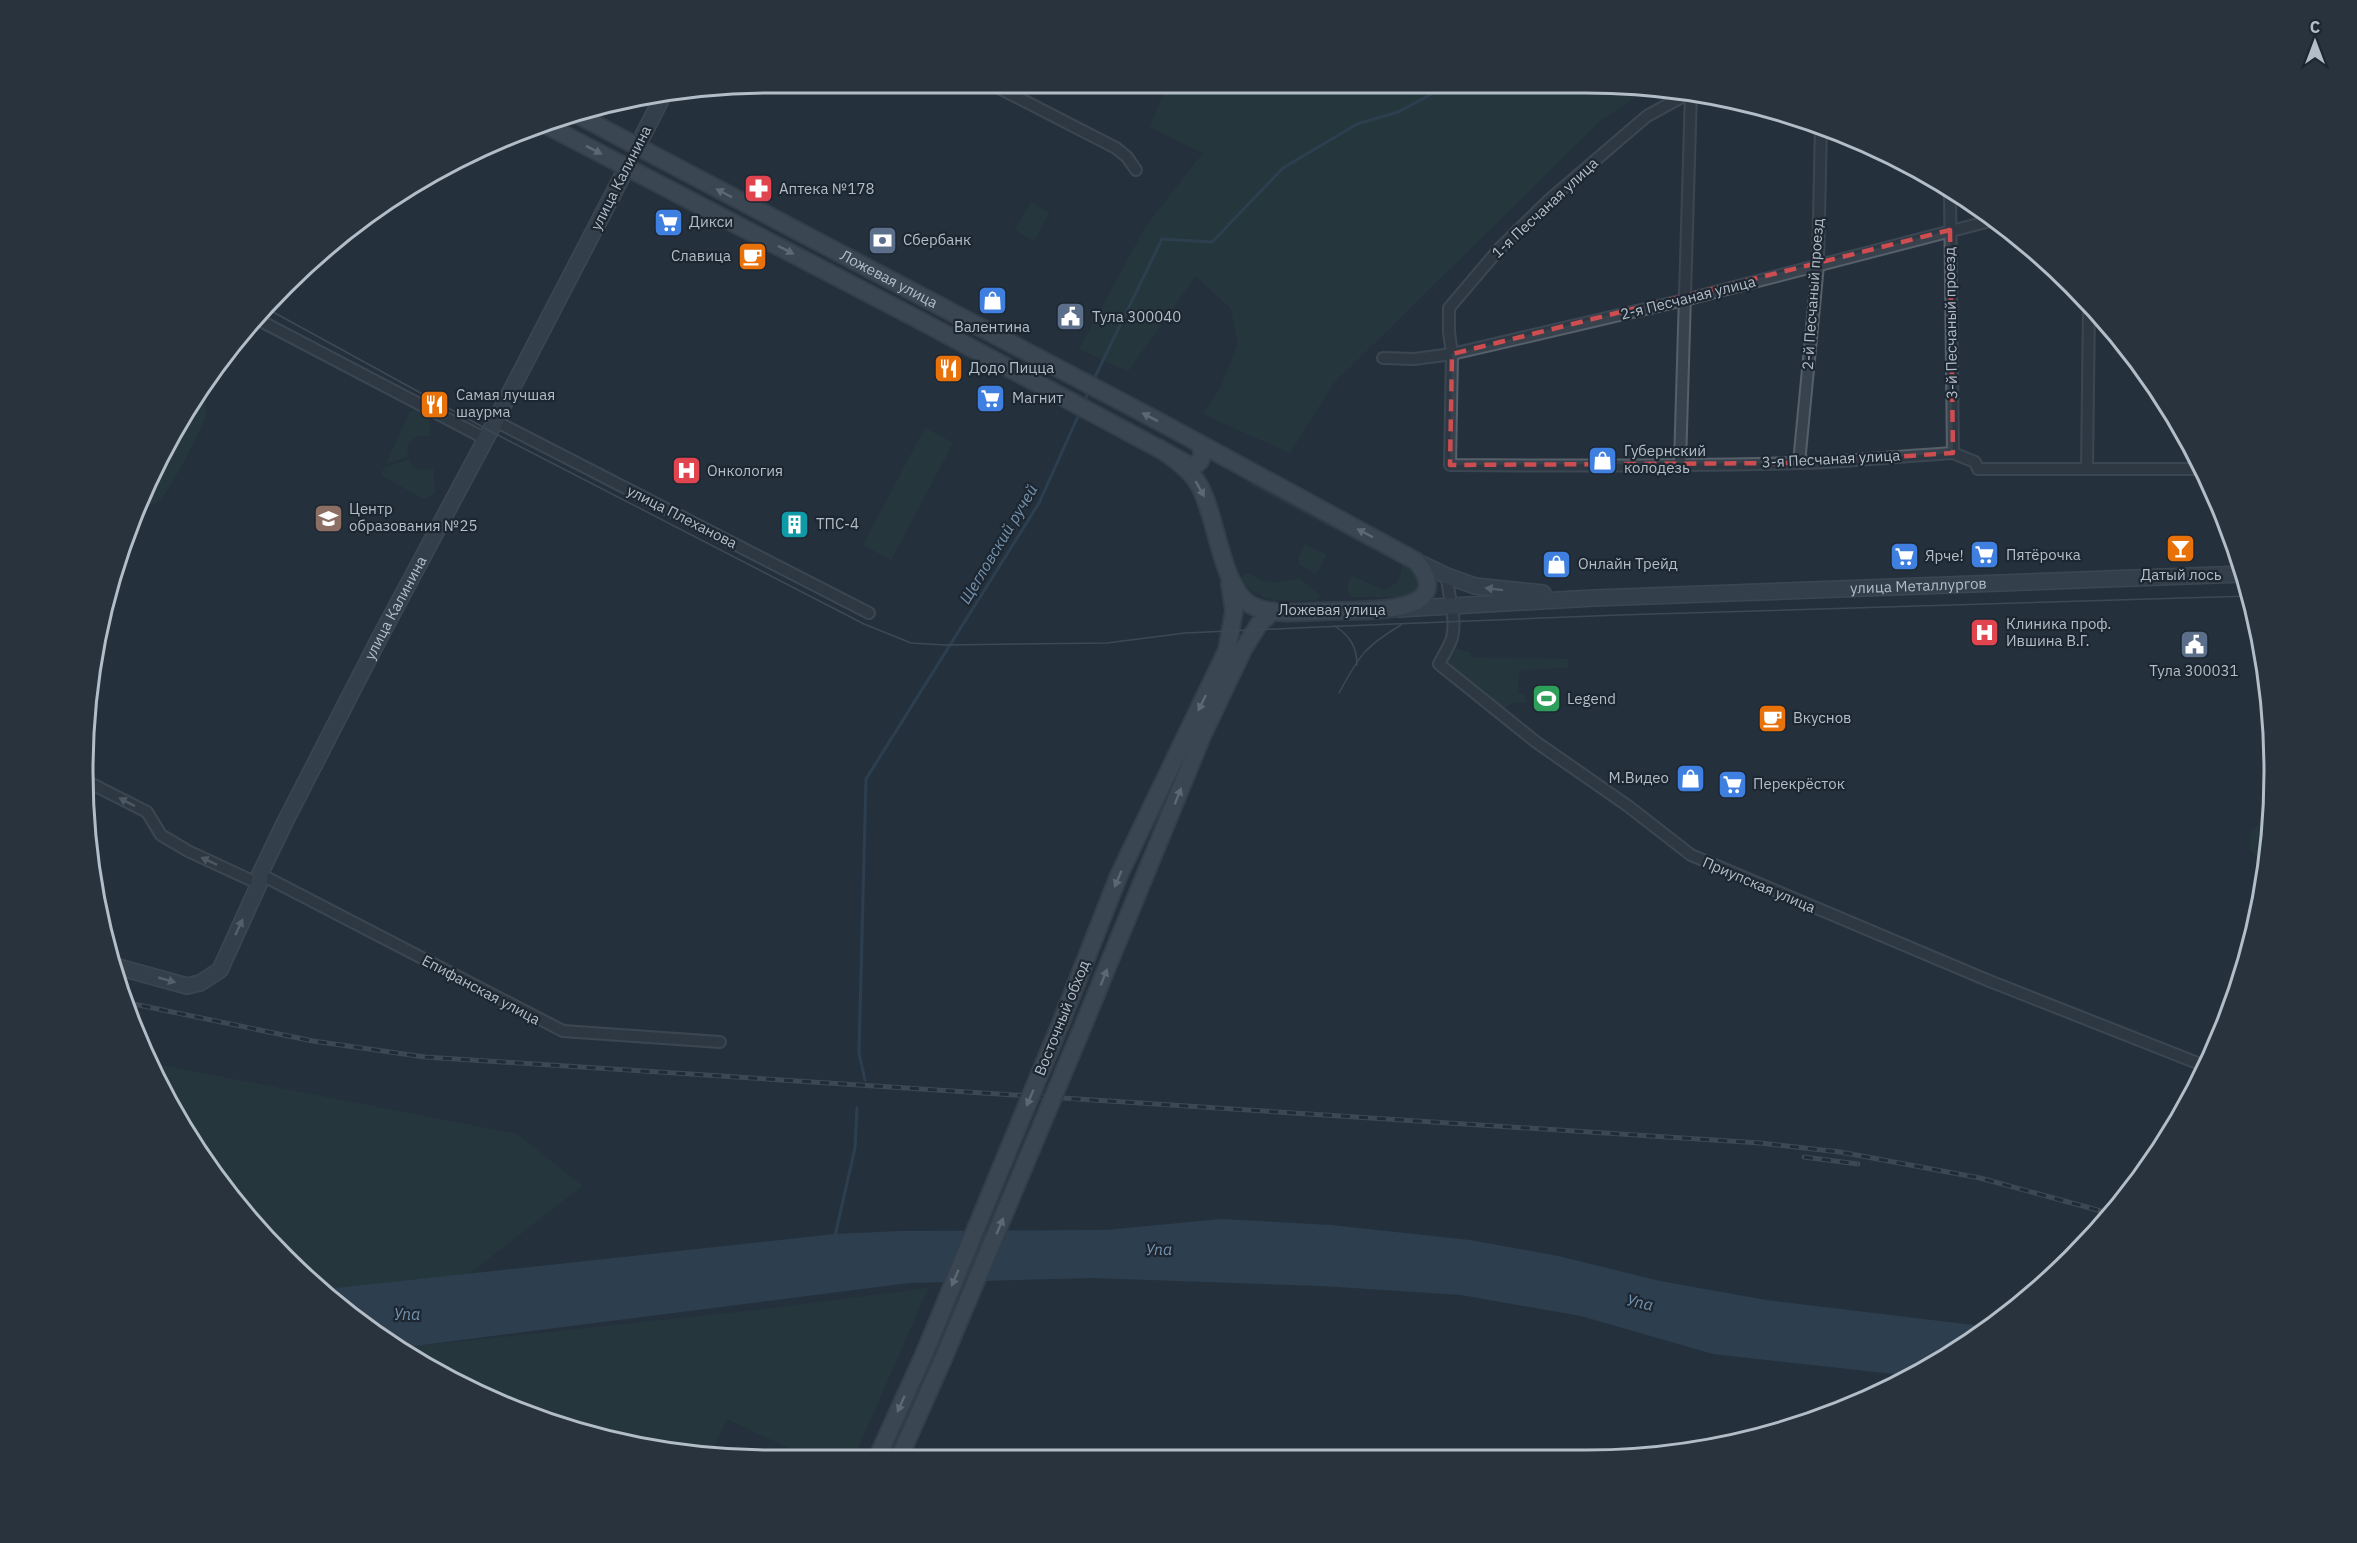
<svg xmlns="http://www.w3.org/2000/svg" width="2357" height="1543" viewBox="0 0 2357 1543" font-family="'IBM Plex Sans',sans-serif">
<rect width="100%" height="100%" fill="#24313d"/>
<g fill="#273f3f">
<path d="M1166,88H1650L1600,121L1333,384L1290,453L1203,414L1221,387L1238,344L1231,309L1196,276L1128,371L1079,349L1146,226L1203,153L1150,127Z"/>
<path d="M1031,202L1049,213L1034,241L1015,230Z"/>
<path d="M199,391C205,398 208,407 205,417C201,430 168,495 158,501C152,505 146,505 140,504L175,427Z"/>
<path d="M416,410L428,413L431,436H417L408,444L407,457L386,464L410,412Z"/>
<path d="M925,428L953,443L891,560L863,545Z"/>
<path d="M408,460C413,470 422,472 433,468L435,493L424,499L381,475L384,468Z"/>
<path d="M1248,480L1416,566L1420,578L1418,588L1406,597H1352C1345,590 1347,584 1352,576L1384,590C1396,586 1402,578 1402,565L1251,486Z"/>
<path d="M1305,545L1326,554L1319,570L1314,573L1299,564V556Z"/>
<path d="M1246,574C1254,574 1257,580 1264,581C1275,584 1289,580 1300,579L1320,595L1317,600C1289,600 1257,606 1241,578Z"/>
<path d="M1454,648L1471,653V658L1568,659V668L1519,670L1518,694H1524L1527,702H1512L1504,709L1449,663V658Z"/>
<path d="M2258,825L2270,826L2269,856H2256L2250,850L2251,831Z"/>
<path d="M150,1063L517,1134L582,1186L466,1276L318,1290L198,1154Z"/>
<path d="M928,1288L855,1455H804L727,1419L710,1455H682L508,1408L427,1368L399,1348L766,1309Z"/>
</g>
<path fill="#384e64" d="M1221,1219L1330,1225L1470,1240L1558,1256L1660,1281L1766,1300L1990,1327L1912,1376L1713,1354L1581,1316L1461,1295L1322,1286L1092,1278L909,1283L399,1348L318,1290L835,1234L900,1231L1106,1230Z"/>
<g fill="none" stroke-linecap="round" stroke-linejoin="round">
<g stroke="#384e64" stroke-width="3">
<path d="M1093,381L1162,239L1212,242L1283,168L1357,124L1398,112L1443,88"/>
<path d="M1084,403L1089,390"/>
<path d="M865,1080L859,1053L866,779L1039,503L1080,412"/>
<path d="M835,1236L855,1148L857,1108"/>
</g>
<defs>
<g id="street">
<path d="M999,88L1116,148L1127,157L1136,170"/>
<path d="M1691,92L1647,116L1549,200L1500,248L1449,308V332L1452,354L1450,465C1566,466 1682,466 1798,463C1849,462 1901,456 1953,453L1975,462L1978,469H2204"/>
<path d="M1950,194L1953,453"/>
<path d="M255,318L486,439"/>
<path d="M1383,358L1414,359L1452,354L1684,300L1990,221"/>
<path d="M495,421L869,613"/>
<path d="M1799,463L1818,265L1821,125"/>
<path d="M1680,464L1691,92"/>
<path d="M2087,468L2089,306"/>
<path d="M1447,576C1448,597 1457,617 1452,638C1449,647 1443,656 1439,664L1536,742L1628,806L1691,855L1987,980L2205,1066"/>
<path d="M84,780L147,812L161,835L188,851L259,884"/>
<path d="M260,874L563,1031L720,1042"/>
</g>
<g id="secondary">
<path d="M637,147L665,92"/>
<path d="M1416,561L1447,576L1475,586L1543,593"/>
<path id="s1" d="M1399,609L1594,598L2244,574"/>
<path id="s2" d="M111,965L187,986L200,983L220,970L259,884L260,874L285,822L380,637L490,431L627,167"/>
</g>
<g id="primary">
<path id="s3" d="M574,113L1160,422L1416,561C1461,616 1360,610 1332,611C1308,611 1273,617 1251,605C1221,588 1217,516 1199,485C1190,469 1174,459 1159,448"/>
<path d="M542,123L923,322L1191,466C1203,464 1203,455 1201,445"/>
<path d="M1060,1025L1119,875L1227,650L1234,611L1230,584"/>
<path d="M1081,1031L1203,734L1244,648L1259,624L1273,611"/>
<path d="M878,1456L925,1352"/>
<path d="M900,1456L944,1357"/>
</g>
</defs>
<use href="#street" stroke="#56606b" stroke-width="14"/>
<use href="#secondary" stroke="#56606b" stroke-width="18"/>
<use href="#primary" stroke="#444e59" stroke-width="20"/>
<use href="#street" stroke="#38424d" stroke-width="10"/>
<use href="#secondary" stroke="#465260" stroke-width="15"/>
<use href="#primary" stroke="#56626d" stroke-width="16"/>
<g stroke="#5a6774" stroke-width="1.5">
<path d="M264,307L490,431L864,624L911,643L945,645L1107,643L1185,633L1319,627L1619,615L2251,596"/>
<path d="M1335,626C1350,636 1357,647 1357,665"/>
<path d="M1339,693C1359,656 1364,647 1401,625"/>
</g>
<defs>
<g id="rail">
<path d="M124,1002L313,1041L425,1057L1760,1143L1840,1152L1980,1178L2112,1214"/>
<path d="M1804,1157L1858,1164"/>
</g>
</defs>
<use href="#rail" stroke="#5a6774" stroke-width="5"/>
<use href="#rail" stroke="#1d2732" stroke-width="3" stroke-dasharray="9" stroke-linecap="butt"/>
<defs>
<g id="primary-bridge">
<path d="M925,1352L1060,1025"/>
<path d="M944,1357L1081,1031"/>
</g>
</defs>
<use href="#primary-bridge" stroke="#444e59" stroke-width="20" stroke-linecap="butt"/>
<use href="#primary-bridge" stroke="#56626d" stroke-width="16"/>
</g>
<defs><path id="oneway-solid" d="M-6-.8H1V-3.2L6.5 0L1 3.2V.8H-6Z" transform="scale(1.5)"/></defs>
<g fill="#a0abb6">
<use href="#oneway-solid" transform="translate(594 150) rotate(27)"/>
<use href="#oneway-solid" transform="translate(724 193) rotate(-152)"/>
<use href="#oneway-solid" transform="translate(786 250) rotate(27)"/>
<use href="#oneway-solid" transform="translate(1150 417) rotate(-153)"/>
<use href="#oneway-solid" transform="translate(1200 489) rotate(61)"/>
<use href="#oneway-solid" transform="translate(1365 533) rotate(-152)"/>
<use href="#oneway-solid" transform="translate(1202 703) rotate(116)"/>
<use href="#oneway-solid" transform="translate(1178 796) rotate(-68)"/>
<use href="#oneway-solid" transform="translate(1118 879) rotate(113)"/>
<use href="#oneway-solid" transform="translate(1104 977) rotate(-68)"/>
<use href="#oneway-solid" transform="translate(1030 1098) rotate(113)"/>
<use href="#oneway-solid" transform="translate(1000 1226) rotate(-67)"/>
<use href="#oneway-solid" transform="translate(955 1278) rotate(113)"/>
<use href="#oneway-solid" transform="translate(901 1404) rotate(114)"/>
</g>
<g fill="#8d98a4">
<use href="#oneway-solid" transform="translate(1494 589) rotate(-173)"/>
<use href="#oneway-solid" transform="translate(239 927) rotate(-65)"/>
<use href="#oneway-solid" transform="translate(167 980) rotate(16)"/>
</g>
<g fill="#7c8691">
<use href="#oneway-solid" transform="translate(127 802) rotate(-153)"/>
<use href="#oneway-solid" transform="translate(209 861) rotate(-155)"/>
</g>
<path d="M0 0H2357V1543H0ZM1950,230L1953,453L1799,463L1450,465L1452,354Z" fill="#24313d" fill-opacity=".55" fill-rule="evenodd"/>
<path fill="none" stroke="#cd4d50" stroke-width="4.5" stroke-dasharray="12 8" stroke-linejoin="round" d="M1950,230L1953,453L1799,463L1450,465L1452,354Z"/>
<defs>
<symbol id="pharmacy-square" viewBox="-11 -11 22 22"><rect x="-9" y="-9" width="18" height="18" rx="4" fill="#e0444e" stroke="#1d2732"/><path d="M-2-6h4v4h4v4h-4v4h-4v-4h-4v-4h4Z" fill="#fff"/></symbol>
<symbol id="supermarket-square" viewBox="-11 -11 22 22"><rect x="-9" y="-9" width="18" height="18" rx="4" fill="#3f7fe0" stroke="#1d2732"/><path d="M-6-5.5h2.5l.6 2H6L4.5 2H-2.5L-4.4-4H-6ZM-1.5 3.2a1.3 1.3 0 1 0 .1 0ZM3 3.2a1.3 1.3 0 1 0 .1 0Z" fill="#fff"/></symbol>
<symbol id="bank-square" viewBox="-11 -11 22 22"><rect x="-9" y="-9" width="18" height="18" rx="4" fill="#5c6f8a" stroke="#1d2732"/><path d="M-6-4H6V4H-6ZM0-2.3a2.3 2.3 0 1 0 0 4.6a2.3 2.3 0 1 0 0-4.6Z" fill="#fff"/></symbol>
<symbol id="cafe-square" viewBox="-11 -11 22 22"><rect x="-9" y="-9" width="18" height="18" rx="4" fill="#e8710a" stroke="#1d2732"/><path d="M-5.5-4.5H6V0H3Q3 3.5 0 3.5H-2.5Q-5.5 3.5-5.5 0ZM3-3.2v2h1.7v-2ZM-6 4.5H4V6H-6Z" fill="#fff"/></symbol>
<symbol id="shop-square" viewBox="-11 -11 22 22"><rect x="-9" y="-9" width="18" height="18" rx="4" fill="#3f7fe0" stroke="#1d2732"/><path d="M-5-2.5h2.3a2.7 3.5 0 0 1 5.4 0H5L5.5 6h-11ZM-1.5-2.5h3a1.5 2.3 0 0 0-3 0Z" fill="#fff"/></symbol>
<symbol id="civic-square" viewBox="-11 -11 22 22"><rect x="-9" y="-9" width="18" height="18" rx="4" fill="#5c6f8a" stroke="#1d2732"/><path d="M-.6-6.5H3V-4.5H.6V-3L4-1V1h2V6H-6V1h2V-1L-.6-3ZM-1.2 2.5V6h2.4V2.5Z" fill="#fff"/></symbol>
<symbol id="restaurant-square" viewBox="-11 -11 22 22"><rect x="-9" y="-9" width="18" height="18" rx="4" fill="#e8710a" stroke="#1d2732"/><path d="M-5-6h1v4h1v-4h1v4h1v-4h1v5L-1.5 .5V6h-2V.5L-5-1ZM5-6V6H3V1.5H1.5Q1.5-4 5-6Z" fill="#fff"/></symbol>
<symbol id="hospital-square" viewBox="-11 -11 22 22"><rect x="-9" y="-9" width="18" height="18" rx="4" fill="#e0444e" stroke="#1d2732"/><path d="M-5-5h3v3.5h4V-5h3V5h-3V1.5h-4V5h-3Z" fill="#fff"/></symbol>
<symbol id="school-square" viewBox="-11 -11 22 22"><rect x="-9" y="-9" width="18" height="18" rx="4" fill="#8d6e63" stroke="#1d2732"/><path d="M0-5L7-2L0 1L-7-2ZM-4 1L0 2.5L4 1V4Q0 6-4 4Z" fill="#fff"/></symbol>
<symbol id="building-square" viewBox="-11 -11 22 22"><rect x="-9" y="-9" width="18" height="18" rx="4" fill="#0f9aa8" stroke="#1d2732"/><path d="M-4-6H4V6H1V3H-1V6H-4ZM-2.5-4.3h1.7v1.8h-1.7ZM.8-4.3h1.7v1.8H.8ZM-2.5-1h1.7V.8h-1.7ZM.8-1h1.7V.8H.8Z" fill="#fff"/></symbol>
<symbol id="bar-square" viewBox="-11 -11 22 22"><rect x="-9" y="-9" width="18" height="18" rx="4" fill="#e8710a" stroke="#1d2732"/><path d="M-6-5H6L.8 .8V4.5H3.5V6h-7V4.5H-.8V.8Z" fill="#fff"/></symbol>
<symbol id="stadium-square" viewBox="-11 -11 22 22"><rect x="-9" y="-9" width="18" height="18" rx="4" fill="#2e9e5b" stroke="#1d2732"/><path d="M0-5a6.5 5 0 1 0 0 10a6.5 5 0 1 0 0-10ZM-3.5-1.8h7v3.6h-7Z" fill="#fff"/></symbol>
</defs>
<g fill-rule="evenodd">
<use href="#pharmacy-square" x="742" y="172" width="33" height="33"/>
<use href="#supermarket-square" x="652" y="206" width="33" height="33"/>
<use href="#bank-square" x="866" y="224" width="33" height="33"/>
<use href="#cafe-square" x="736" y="240" width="33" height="33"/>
<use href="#shop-square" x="976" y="284" width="33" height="33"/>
<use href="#civic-square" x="1054" y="300" width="33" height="33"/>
<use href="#restaurant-square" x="932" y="352" width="33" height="33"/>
<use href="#supermarket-square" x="974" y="382" width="33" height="33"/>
<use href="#restaurant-square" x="418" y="388" width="33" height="33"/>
<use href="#shop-square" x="1586" y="444" width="33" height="33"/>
<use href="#hospital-square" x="670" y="454" width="33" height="33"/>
<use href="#school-square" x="312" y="502" width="33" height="33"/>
<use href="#building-square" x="778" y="508" width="33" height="33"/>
<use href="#bar-square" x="2164" y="532" width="33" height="33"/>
<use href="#supermarket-square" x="1968" y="538" width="33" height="33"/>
<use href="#supermarket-square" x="1888" y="540" width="33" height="33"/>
<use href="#shop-square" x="1540" y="548" width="33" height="33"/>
<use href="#hospital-square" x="1968" y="616" width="33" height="33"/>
<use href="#civic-square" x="2178" y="628" width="33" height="33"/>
<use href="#stadium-square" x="1530" y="682" width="33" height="33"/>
<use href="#cafe-square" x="1756" y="702" width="33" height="33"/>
<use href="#shop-square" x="1674" y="762" width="33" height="33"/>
<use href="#supermarket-square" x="1716" y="768" width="33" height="33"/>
</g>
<g text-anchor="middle" stroke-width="4.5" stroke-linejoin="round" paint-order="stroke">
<g font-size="15" fill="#b3bdc8" stroke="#1d2732">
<text transform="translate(621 178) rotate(-63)" y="5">улица Калинина</text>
<text transform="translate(1545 208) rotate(-43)" y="5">1-я Песчаная улица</text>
<text dy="5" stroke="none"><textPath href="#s3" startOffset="356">Ложевая улица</textPath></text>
<text transform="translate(1813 294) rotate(-86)" y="5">2-й Песчаный проезд</text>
<text transform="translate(1688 298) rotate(-14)" y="5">2-я Песчаная улица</text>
<text transform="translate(1951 323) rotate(-91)" y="5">3-й Песчаный проезд</text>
<text transform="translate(1831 459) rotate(-3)" y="5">3-я Песчаная улица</text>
<text transform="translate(682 517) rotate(27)" y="5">улица Плеханова</text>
<text dy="5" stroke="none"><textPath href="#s1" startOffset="520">улица Металлургов</textPath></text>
<text dy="5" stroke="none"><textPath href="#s2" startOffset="519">улица Калинина</textPath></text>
<text x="1332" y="615">Ложевая улица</text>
<text transform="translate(1759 885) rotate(23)" y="5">Приупская улица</text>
<text transform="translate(481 990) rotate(28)" y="5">Епифанская улица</text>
<text transform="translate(1062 1018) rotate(-68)" y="5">Восточный обход</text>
</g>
<g font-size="15" fill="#b3bdc8" stroke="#1d2732" text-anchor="start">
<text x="779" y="194">Аптека №178</text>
<text x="689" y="227">Дикси</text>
<text x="903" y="245">Сбербанк</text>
<text x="731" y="261" text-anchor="end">Славица</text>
<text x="1092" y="322">Тула 300040</text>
<text x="992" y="332" text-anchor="middle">Валентина</text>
<text x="969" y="373">Додо Пицца</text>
<text x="456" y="400">Самая лучшая<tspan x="456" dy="17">шаурма</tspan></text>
<text x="1012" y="403">Магнит</text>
<text x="1624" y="456">Губернский<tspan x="1624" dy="17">колодезь</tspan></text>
<text x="707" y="476">Онкология</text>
<text x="349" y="514">Центр<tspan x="349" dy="17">образования №25</tspan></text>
<text x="816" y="529">ТПС-4</text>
<text x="2006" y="560">Пятёрочка</text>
<text x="1925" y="561">Ярче!</text>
<text x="1578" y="569">Онлайн Трейд</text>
<text x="2181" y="580" text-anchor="middle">Датый лось</text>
<text x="2006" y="629">Клиника проф.<tspan x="2006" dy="17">Ившина В.Г.</tspan></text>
<text x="2194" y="676" text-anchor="middle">Тула 300031</text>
<text x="1567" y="704">Legend</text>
<text x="1793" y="723">Вкуснов</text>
<text x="1669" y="783" text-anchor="end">М.Видео</text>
<text x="1753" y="789">Перекрёсток</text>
</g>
<g font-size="16" font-style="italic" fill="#7491ab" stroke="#1d2732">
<text transform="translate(998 544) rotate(-59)" y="6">Щегловский ручей</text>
<text transform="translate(1159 1249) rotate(-1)" y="6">Упа</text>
<text transform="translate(1640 1302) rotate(12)" y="6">Упа</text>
<text x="407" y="1320">Упа</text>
</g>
</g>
<path d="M0 0H2357V1543H0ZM771 93H1586A678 678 0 0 1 2264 771V772A678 678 0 0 1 1586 1450H771A678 678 0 0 1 93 772V771A678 678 0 0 1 771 93Z" fill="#29333e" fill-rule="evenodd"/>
<path fill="none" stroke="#b3bdc8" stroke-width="3" d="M771 93H1586A678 678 0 0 1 2264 771V772A678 678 0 0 1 1586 1450H771A678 678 0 0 1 93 772V771A678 678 0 0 1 771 93Z"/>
<g transform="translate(2315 42)" stroke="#1d2732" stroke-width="4.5" paint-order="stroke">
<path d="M0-4.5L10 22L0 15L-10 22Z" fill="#b3bdc8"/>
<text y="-9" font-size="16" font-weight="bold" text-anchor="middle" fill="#b3bdc8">С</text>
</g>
</svg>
